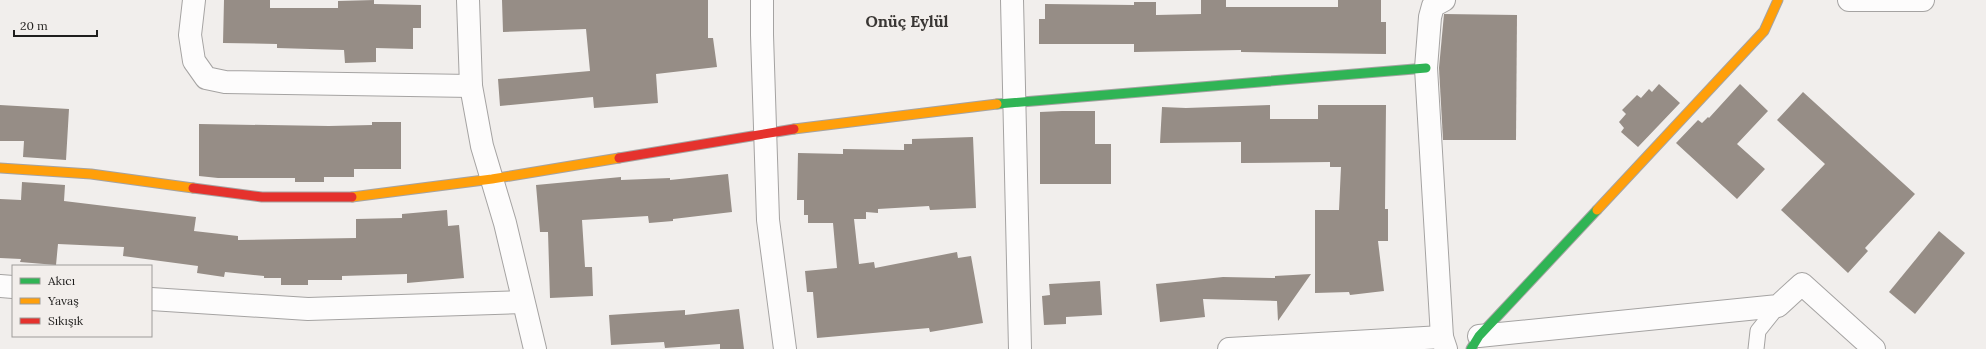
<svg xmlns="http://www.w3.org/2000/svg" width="1986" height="349" viewBox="0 0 1986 349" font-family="Lora,serif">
<rect width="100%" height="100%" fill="#f1eeec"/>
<g fill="#968d86">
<path d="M224,0H270V8H338V1L374,0V4L421,5V28H413V49L376,48V62L345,63L344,50L277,48V44L223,43Z"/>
<path d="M502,0H708V38H713L717,67L656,74L658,103L594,108L593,97L500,106L498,79L590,71L586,29L503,32Z"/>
<path d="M1201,0H1226V7H1338V0H1381V22H1386V54L1241,52V50L1134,52V44H1039V19H1045V4L1134,5V2H1156V15L1201,14Z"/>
<path d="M1444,14L1517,15L1516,140H1443L1439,68Z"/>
<path d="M1659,84L1680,103L1638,147L1621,132L1624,128L1619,122L1626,114L1622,110L1637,95L1641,98L1649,89L1652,92Z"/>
<path d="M1740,84L1768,111L1737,144L1765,169L1737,199L1676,143L1698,120L1702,123L1708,117L1709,118Z"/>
<path d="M1803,92L1915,194L1865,248L1868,251L1848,273L1781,210L1825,164L1777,120Z"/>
<path d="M0,105L69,109L66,160L23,157L24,141H0Z"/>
<path d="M1270,105V119H1318V105H1386L1385,209H1388V241H1378L1384,291L1350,295L1349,292L1315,293V210H1339L1341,167H1330V162L1241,163V142L1160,143L1162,107L1186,108Z"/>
<path d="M1062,111H1095V144H1111V184H1040V112Z"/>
<path d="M372,122H401V169H354V177H324V182H295V178H218L199,176V124L329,126L372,125Z"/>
<path d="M973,137L976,208L930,210L929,206L878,209V213L866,212V219H854L859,264L874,262L875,268L957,252L958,258L971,256L983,323L930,332L929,328L817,338L813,292H807L805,271L837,268L833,223H808V215H804V200H797L798,153L843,154V149L904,150V144H912V139Z"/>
<path d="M728,174L732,212L673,219V221L649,223L648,216L582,220L585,267H592L593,296L550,298L548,232H540L536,185L621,177V180L670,178V180Z"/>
<path d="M22,182L65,185L64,201L196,217L194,231L238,236V240L356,238V219L402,218V214L447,210L448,226L459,225L464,278L407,283V274L342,276V280H308V285H281V278H264V276L225,272L224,277L197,273L198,266L123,256L124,247L58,244L56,265L20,262L21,259L0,258V199L21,200Z"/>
<path d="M1939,231L1965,253L1915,314L1889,292Z"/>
<path d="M1311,274L1278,321L1277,301L1203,299L1205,317L1160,322L1156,284L1223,277L1275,278V276Z"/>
<path d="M1100,281L1102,315L1066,317V324L1044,325L1042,296L1050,295L1049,284Z"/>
<path d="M739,309L744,349H720V344L665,348L664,342L611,345L609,315L685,310V315Z"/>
</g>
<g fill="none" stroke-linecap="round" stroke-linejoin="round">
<defs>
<path id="lane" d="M1756,349L1758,331L1778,306"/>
<g id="street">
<path d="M194,0L190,35L194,61L206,78L225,82L471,86"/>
<path d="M468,0L471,86L482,146L505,223L535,349"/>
<path d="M762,0V35L768,220L785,349"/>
<path d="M1012,0L1020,349"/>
<path d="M1444,0L1433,6L1430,17L1426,68L1442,337L1446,349"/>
<path d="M1849,0H1923"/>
<path d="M0,286L13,287"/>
<path d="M151,299L308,309L523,302"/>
<path d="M1479,336L1778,306L1802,284L1874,349"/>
<path d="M1229,349L1442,337"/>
</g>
<g id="fast">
<path d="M997,104L1426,68"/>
<path d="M1471,349L1479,336L1597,210"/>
</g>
<g id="slow">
<path d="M794,129L997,104"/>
<path d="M0,168L91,174L193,188"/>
<path d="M352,197L492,179L619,158"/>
<path d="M1597,210L1764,31L1778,0"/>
</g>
<g id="jam">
<path d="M619,158L794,129"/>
<path d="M193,188L262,197H352"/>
</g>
</defs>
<use href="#lane" stroke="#a5a3a2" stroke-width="17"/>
<use href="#street" stroke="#a5a3a2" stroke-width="24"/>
<use href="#fast" stroke="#a5a3a2" stroke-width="11"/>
<use href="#slow" stroke="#a5a3a2" stroke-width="11"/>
<use href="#jam" stroke="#a5a3a2" stroke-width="11"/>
<use href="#lane" stroke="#fdfcfc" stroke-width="15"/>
<use href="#street" stroke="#fdfcfc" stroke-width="22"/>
<use href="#fast" stroke="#30b455" stroke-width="9"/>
<use href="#slow" stroke="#ff9f0a" stroke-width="9"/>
<use href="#jam" stroke="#e5322d" stroke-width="9"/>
</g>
<g text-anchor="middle" stroke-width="4" stroke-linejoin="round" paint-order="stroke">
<g font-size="16" font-weight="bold" fill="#393634" stroke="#f2eeeb">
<text x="907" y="27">Onüç Eylül</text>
</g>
</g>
<rect x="12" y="265" width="140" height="72" fill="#f2eeeb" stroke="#9e9b99"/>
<rect x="20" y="278" width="20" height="6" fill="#30b455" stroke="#9e9b99"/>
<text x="48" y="285" font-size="12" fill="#1f1e1d">Akıcı</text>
<rect x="20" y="298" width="20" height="6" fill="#ff9f0a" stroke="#9e9b99"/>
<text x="48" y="305" font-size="12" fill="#1f1e1d">Yavaş</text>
<rect x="20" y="318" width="20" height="6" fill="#e5322d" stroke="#9e9b99"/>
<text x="48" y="325" font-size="12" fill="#1f1e1d">Sıkışık</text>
<path d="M14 30v6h83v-6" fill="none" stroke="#1f1e1d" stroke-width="2"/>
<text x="20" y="30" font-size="12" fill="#1f1e1d" stroke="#f2eeeb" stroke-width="3" paint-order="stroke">20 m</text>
</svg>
